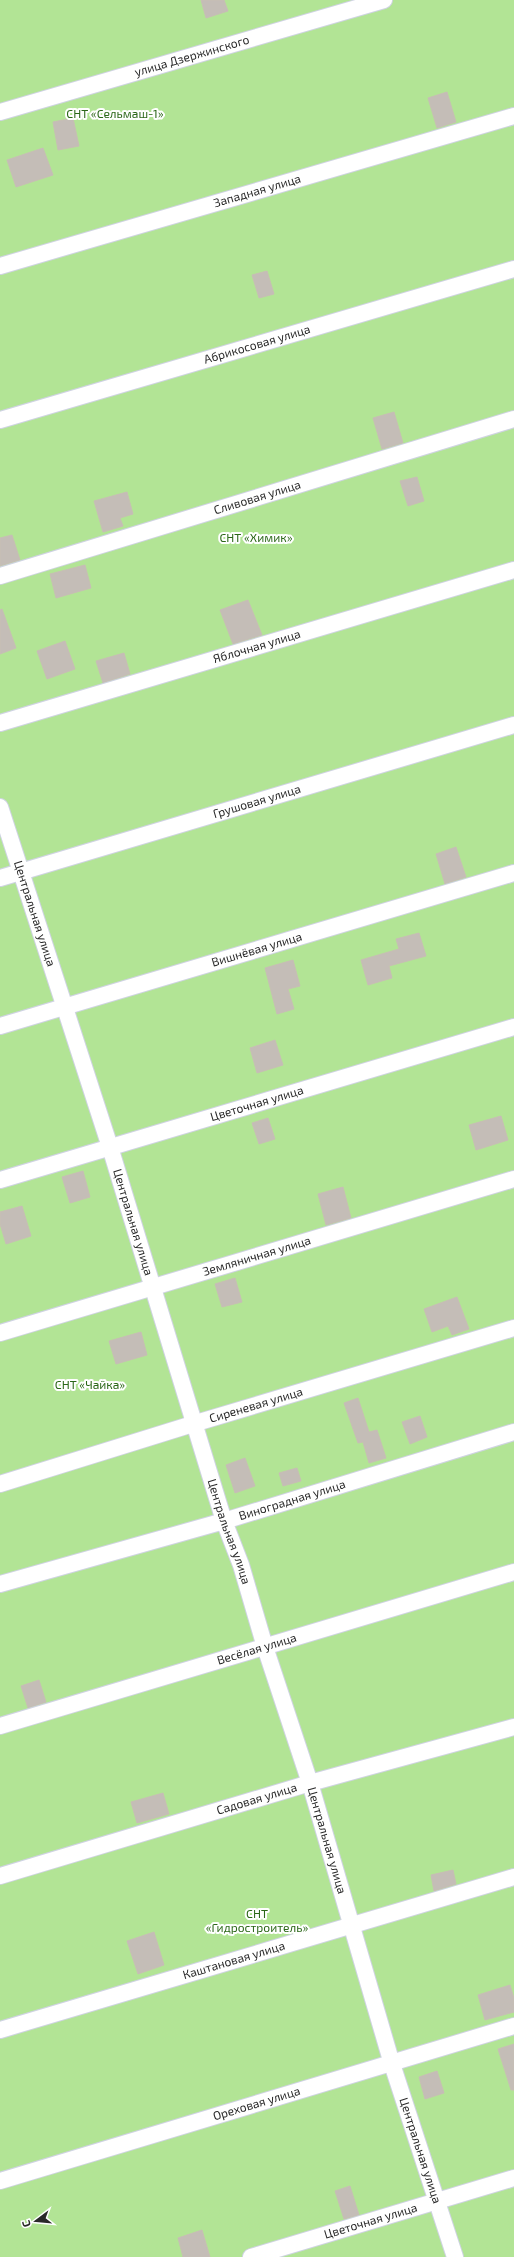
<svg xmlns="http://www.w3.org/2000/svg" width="514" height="2257" viewBox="0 0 514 2257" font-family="'Exo 2',sans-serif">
<rect width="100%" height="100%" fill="#ece3da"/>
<rect fill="#b2e495" x="0" y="0" width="514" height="2257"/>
<g fill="#c4bdb7" stroke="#c7bfb4">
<path d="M201,0H224L228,11L206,18Z"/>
<path d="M447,92L456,122L437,128L428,98Z"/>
<path d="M73,118L79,146L58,150L53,122Z"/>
<path d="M43,148L53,175L16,187L7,160Z"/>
<path d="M267,271L274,294L259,298L252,275Z"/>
<path d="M394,412L403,443L382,449L373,418Z"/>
<path d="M417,477L424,501L408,506L400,481Z"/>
<path d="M127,492L133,514L120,518L123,526L103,532L94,501Z"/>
<path d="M12,535L20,560L0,566V538Z"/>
<path d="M85,565L91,588L56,598L50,574Z"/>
<path d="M248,600L262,635L233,644L220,610Z"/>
<path d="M2,609L16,648L0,654V610Z"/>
<path d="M65,641L75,669L47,679L37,651Z"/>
<path d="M124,653L130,674L103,683L96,661Z"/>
<path d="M456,847L466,877L445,884L436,854Z"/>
<path d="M419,933L426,956L389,966L392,978L368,985L361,960L399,949L396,939Z"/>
<path d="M293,960L300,986L288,989L294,1009L277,1014L265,968Z"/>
<path d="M275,1040L283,1065L257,1073L250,1048Z"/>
<path d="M501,1116L508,1140L476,1150L469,1125Z"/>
<path d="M268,1118L275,1139L259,1144L252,1123Z"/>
<path d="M83,1171L90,1197L70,1203L62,1177Z"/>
<path d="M343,1187L351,1218L326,1225L318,1194Z"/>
<path d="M22,1206L31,1236L6,1244L0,1224V1212Z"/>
<path d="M235,1278L242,1302L222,1307L215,1284Z"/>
<path d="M457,1297L469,1329L452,1335L448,1326L432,1332L424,1309Z"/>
<path d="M141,1332L147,1355L116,1364L109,1341Z"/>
<path d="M358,1398L369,1432L377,1430L386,1458L369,1463L363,1442L358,1443L344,1403Z"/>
<path d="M420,1416L427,1437L410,1444L402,1422Z"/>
<path d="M245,1458L255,1486L235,1493L226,1465Z"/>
<path d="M297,1468L301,1481L283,1486L279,1473Z"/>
<path d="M39,1680L46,1702L28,1708L21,1686Z"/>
<path d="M163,1793L169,1814L137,1823L131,1802Z"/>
<path d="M453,1870L456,1884L434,1891L431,1875Z"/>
<path d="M154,1932L164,1965L138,1974L127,1941Z"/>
<path d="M510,1985L514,1998V2012L485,2020L478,1995Z"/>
<path d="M514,2044V2090H511L498,2049Z"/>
<path d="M437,2071L444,2093L425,2099L419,2077Z"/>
<path d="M350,2186L359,2215L344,2219L335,2191Z"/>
<path d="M202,2230L210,2257H183L178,2238Z"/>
</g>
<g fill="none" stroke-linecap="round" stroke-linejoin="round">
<defs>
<g id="minor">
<path id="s1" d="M0,112L384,0"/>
<path id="s2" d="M0,266L514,116"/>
<path id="s3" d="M0,420L514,269"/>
<path id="s4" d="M0,576L514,419"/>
<path id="s5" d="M0,723L514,570"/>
<path id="s6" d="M0,807L110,1147L224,1521L241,1565L265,1647L310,1783L392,2064L455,2257"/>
<path id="s7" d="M0,878L514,725"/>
<path id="s8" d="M0,1026L514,873"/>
<path id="s9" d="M0,1180L514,1027"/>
<path id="s10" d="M0,1333L514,1179"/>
<path id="s11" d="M0,1484L196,1423L514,1328"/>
<path id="s12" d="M0,1584L224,1521L514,1432"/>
<path id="s13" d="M0,1726L514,1572"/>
<path id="s14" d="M0,1876L310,1783L514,1727"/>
<path id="s15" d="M0,2030L514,1877"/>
<path id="s16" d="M0,2181L514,2026"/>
<path id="s17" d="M251,2257L514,2178"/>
</g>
</defs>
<use href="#minor" stroke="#cfd3e2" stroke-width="18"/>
<use href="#minor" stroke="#fff" stroke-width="16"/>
</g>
<g text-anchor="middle" stroke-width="4" stroke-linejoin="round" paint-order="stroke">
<g font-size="12" fill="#292929" stroke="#fff">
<text dy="4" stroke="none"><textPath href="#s1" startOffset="200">улица Дзержинского</textPath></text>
<text dy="4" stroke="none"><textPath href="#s2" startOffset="268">Западная улица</textPath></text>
<text dy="4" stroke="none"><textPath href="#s3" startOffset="268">Абрикосовая улица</textPath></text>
<text dy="4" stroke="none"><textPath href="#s4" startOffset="269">Сливовая улица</textPath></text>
<text dy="4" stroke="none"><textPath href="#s5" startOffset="268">Яблочная улица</textPath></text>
<text dy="4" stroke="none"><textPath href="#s7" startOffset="268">Грушовая улица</textPath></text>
<text dy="4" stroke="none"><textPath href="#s6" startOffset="112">Центральная улица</textPath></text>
<text dy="4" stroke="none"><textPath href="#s8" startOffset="268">Вишнёвая улица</textPath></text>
<text dy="4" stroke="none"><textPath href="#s9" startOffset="268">Цветочная улица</textPath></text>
<text dy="4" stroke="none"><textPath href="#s6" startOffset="436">Центральная улица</textPath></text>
<text dy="4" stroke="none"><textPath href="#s10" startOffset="268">Земляничная улица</textPath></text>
<text dy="4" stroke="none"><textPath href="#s11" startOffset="268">Сиреневая улица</textPath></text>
<text dy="4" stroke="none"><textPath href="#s12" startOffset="304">Виноградная улица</textPath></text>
<text dy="4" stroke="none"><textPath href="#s6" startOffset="760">Центральная улица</textPath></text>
<text dy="4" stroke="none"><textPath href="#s13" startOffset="268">Весёлая улица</textPath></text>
<text dy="4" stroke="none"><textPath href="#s14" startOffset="268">Садовая улица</textPath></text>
<text dy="4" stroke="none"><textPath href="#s6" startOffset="1084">Центральная улица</textPath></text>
<text dy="4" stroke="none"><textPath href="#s15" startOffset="244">Каштановая улица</textPath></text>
<text dy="4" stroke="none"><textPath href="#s16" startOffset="268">Ореховая улица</textPath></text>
<text dy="4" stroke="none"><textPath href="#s6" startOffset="1408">Центральная улица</textPath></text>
<text dy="4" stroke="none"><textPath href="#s17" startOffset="125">Цветочная улица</textPath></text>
</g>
<g font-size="12" fill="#2b6718" stroke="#fff">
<text x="115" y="118">СНТ «Сельмаш-1»</text>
<text x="256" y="542">СНТ «Химик»</text>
<text x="90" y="1389">СНТ «Чайка»</text>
<text x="257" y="1918">СНТ<tspan x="257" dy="14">«Гидростроитель»</tspan></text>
</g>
</g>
<g transform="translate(36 2221) rotate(254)" stroke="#ffffff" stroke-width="3" paint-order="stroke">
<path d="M0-3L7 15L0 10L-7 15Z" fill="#292929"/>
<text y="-6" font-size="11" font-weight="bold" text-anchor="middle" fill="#292929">С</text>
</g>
</svg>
